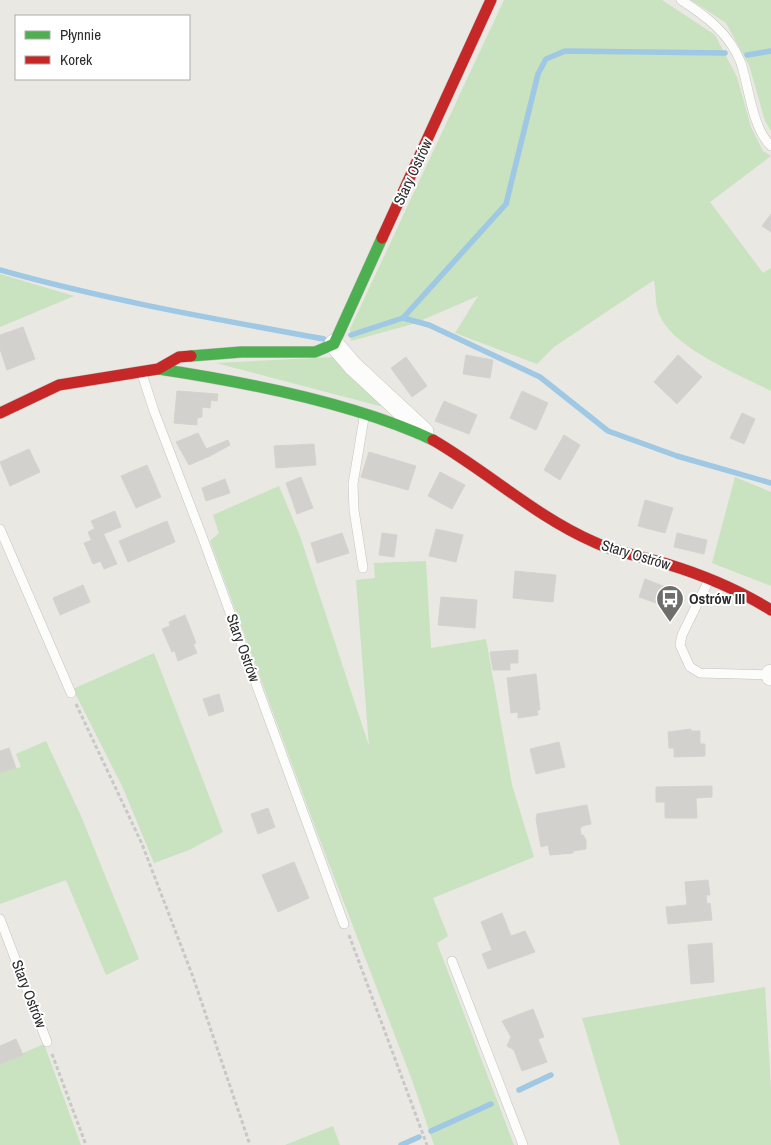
<svg xmlns="http://www.w3.org/2000/svg" width="771" height="1145" viewBox="0 0 771 1145" font-family="'Archivo Narrow',sans-serif">
<rect width="100%" height="100%" fill="#e9e8e3"/>
<g fill="#c9e2bf">
<path d="M504,0H662L715,35L737,77L751,127L763,151L771,156L710,202L763,273L771,268V391C739,374 673,349 659,314C655,305 656,291 654,280L554,347L537,364L455,333L478,296L413,324L351,341L350,329Z"/>
<path d="M691,0H771V131L765,121L749,65L726,23Z"/>
<path d="M0,274L74,296L0,327Z"/>
<path d="M335,357L387,408L216,363Z"/>
<path d="M735,477L771,492V586L712,563Z"/>
<path d="M279,486L300,536L369,746L356,580L375,578L374,563L426,561L431,648L486,639L512,785L534,857L433,898L448,936L437,943L514,1145H434L412,1080L318,835L210,541L219,533L213,515Z"/>
<path d="M154,653L223,832L189,850L154,863L123,788L73,689Z"/>
<path d="M46,741L81,816L139,959L106,975L66,880L0,904V773L21,767L16,754Z"/>
<path d="M765,987L771,1089V1145H620L582,1018Z"/>
<path d="M44,1044L81,1145H0V1063Z"/>
<path d="M333,1126L340,1145H285Z"/>
</g>
<g fill="none" stroke-linecap="round" stroke-linejoin="round">
<g stroke="#9ec8e3" stroke-width="5.5">
<path d="M747,55L771,51"/>
<path d="M0,270C106,300 215,319 324,339"/>
<path d="M403,318L429,325L540,377L608,431L677,456L771,483"/>
<path d="M351,335L403,318L506,204L538,74L546,59L565,51L725,53"/>
<path d="M519,1090L551,1075"/>
<path d="M431,1131L491,1104"/>
<path d="M401,1145L419,1137"/>
</g>
</g>
<g fill="#d2d1cd" stroke="#d4d3cf">
<path d="M771,214V232L762,226Z"/>
<path d="M23,327L35,359L7,370L0,349V335Z"/>
<path d="M466,355L493,360L490,378L463,374Z"/>
<path d="M678,355L702,377L677,404L654,382Z"/>
<path d="M406,357L427,386L412,397L391,368Z"/>
<path d="M177,391L218,394L217,401L211,400L210,408L202,407V417L197,418V425L174,423Z"/>
<path d="M522,391L548,403L536,430L510,418Z"/>
<path d="M444,401L477,415L469,434L435,421Z"/>
<path d="M742,413L755,419L744,444L730,438Z"/>
<path d="M198,433L210,456L189,465L176,442Z"/>
<path d="M564,435L580,445L560,480L544,470Z"/>
<path d="M228,440L230,445L210,456L206,449Z"/>
<path d="M314,444L316,465L276,468L274,446Z"/>
<path d="M29,449L40,472L10,486L0,462Z"/>
<path d="M369,452L416,466L408,490L361,477Z"/>
<path d="M147,465L161,497L136,508L121,476Z"/>
<path d="M440,472L465,485L452,509L428,496Z"/>
<path d="M301,477L313,508L297,514L286,483Z"/>
<path d="M225,479L230,493L206,501L202,488Z"/>
<path d="M645,500L673,508L665,533L638,526Z"/>
<path d="M115,511L121,527L103,534L100,526L95,529L91,521Z"/>
<path d="M167,521L175,542L128,562L119,541Z"/>
<path d="M100,526L117,564L104,569L88,532Z"/>
<path d="M436,529L463,535L456,562L429,556Z"/>
<path d="M342,533L349,553L317,563L311,543Z"/>
<path d="M382,533L397,535L394,557L379,555Z"/>
<path d="M677,533L707,540L704,554L674,547Z"/>
<path d="M92,540L101,561L93,564L84,543Z"/>
<path d="M515,571L556,575L553,602L513,598Z"/>
<path d="M645,579L668,588L662,605L639,597Z"/>
<path d="M83,585L90,602L60,615L53,598Z"/>
<path d="M441,597L477,600L475,628L438,625Z"/>
<path d="M185,615L196,643L193,644L197,653L178,661L175,651L172,652L162,629L170,626L169,622Z"/>
<path d="M518,650V663H510V670H493L490,652Z"/>
<path d="M536,674L540,710H537L538,715L518,718V712L511,713L507,678Z"/>
<path d="M219,694L224,711L209,716L203,699Z"/>
<path d="M691,729V731H700V744H705V756L674,757V748H669L668,732Z"/>
<path d="M559,742L565,767L536,774L530,749Z"/>
<path d="M9,748L16,768L0,773V751Z"/>
<path d="M712,786V797L696,798L697,818H665V802H656V787Z"/>
<path d="M587,805L591,824L582,826L580,829L581,835H583L586,840V849L573,851V853L550,855L548,845L541,847L536,819L537,814Z"/>
<path d="M268,808L275,827L258,834L251,814Z"/>
<path d="M294,862L309,898L278,912L262,875Z"/>
<path d="M708,880L710,895H706L707,904L710,903L712,920L668,924L666,907L687,905L685,882Z"/>
<path d="M502,913L511,936L525,931L535,952L488,969L482,954L492,950L481,922Z"/>
<path d="M712,943L714,982L691,984L688,945Z"/>
<path d="M533,1009L544,1037L538,1039L547,1062L522,1071L514,1050L507,1046L511,1037L502,1021Z"/>
<path d="M16,1039L23,1055L0,1064V1046Z"/>
</g>
<g fill="none" stroke-linecap="round" stroke-linejoin="round">
<defs>
<g id="lane">
<path d="M681,0C706,16 730,34 741,63C749,87 752,128 771,146"/>
<path d="M142,374L154,411L202,536L344,924"/>
<path d="M0,529L71,693"/>
<path d="M363,568L354,510L353,484L364,418"/>
<path d="M708,582L682,635L680,645L690,667L700,673L771,675"/>
<path d="M0,919L47,1042"/>
<path d="M452,961L523,1145"/>
</g>
<g id="street">
<path d="M334,344L353,366L424,432"/>
<path d="M771,674V676"/>
</g>
<g id="fast">
<path d="M191,356L241,352H315L334,344L382,238"/>
<path d="M159,369C245,382 354,403 433,440"/>
</g>
<g id="jam">
<path d="M382,238L491,0"/>
<path d="M0,413L59,385L158,369L179,357L191,356"/>
<path d="M433,440C488,472 535,516 594,542C617,553 642,556 667,564C703,575 739,590 771,610"/>
</g>
</defs>
<use href="#lane" stroke="#c4c3c2" stroke-width="10"/>
<use href="#street" stroke="#c4c3c2" stroke-width="20"/>
<use href="#fast" stroke="#c4c3c2" stroke-width="12"/>
<use href="#jam" stroke="#c4c3c2" stroke-width="12"/>
<g stroke="#c8c8c7" stroke-width="3" stroke-dasharray="4 2.5" stroke-linecap="butt">
<path d="M76,704L142,844L193,977L250,1145"/>
<path d="M349,935L427,1145"/>
<path d="M52,1054L86,1145"/>
</g>
<use href="#lane" stroke="#fcfcfb" stroke-width="9"/>
<use href="#street" stroke="#fcfcfb" stroke-width="19"/>
<use href="#fast" stroke="#4caf50" stroke-width="11"/>
<use href="#jam" stroke="#c62828" stroke-width="11"/>
</g>
<defs>
<symbol id="bus-pin" viewBox="-11 -11 22 30"><path d="M0 17L-7.5 6A9.5 9.5 0 1 1 7.5 6Z" fill="#6e6e6c" stroke="#fff"/><path d="M-5-6H5V4H4V6H2V4H-2V6H-4V4H-5ZM-3.5-4V0h7V-4ZM-3.5 1.2v1.5H-2V1.2ZM2 1.2v1.5H3.5V1.2Z" fill="#fff"/></symbol>
</defs>
<g fill-rule="evenodd">
<use href="#bus-pin" x="654" y="583" width="32" height="43"/>
</g>
<g text-anchor="middle" stroke-width="4" stroke-linejoin="round" paint-order="stroke">
<g font-size="15" fill="#2c2c2c" stroke="#fff">
<text transform="translate(413 172) rotate(-65)" y="5">Stary Ostrów</text>
<text transform="translate(636 555) rotate(17)" y="5">Stary Ostrów</text>
<text transform="translate(243 648) rotate(70)" y="5">Stary Ostrów</text>
<text transform="translate(29 994) rotate(69)" y="5">Stary Ostrów</text>
</g>
<g font-size="15" font-weight="bold" fill="#2c2c2c" stroke="#fff" text-anchor="start">
<text x="689" y="604">Ostrów III</text>
</g>
</g>
<rect x="15" y="15" width="175" height="65" fill="#ffffff" stroke="#ababab"/>
<rect x="25" y="31" width="25" height="8" fill="#4caf50" stroke="#ababab"/>
<text x="60" y="40" font-size="15" fill="#2c2c2c">Płynnie</text>
<rect x="25" y="56" width="25" height="8" fill="#c62828" stroke="#ababab"/>
<text x="60" y="65" font-size="15" fill="#2c2c2c">Korek</text>
</svg>
